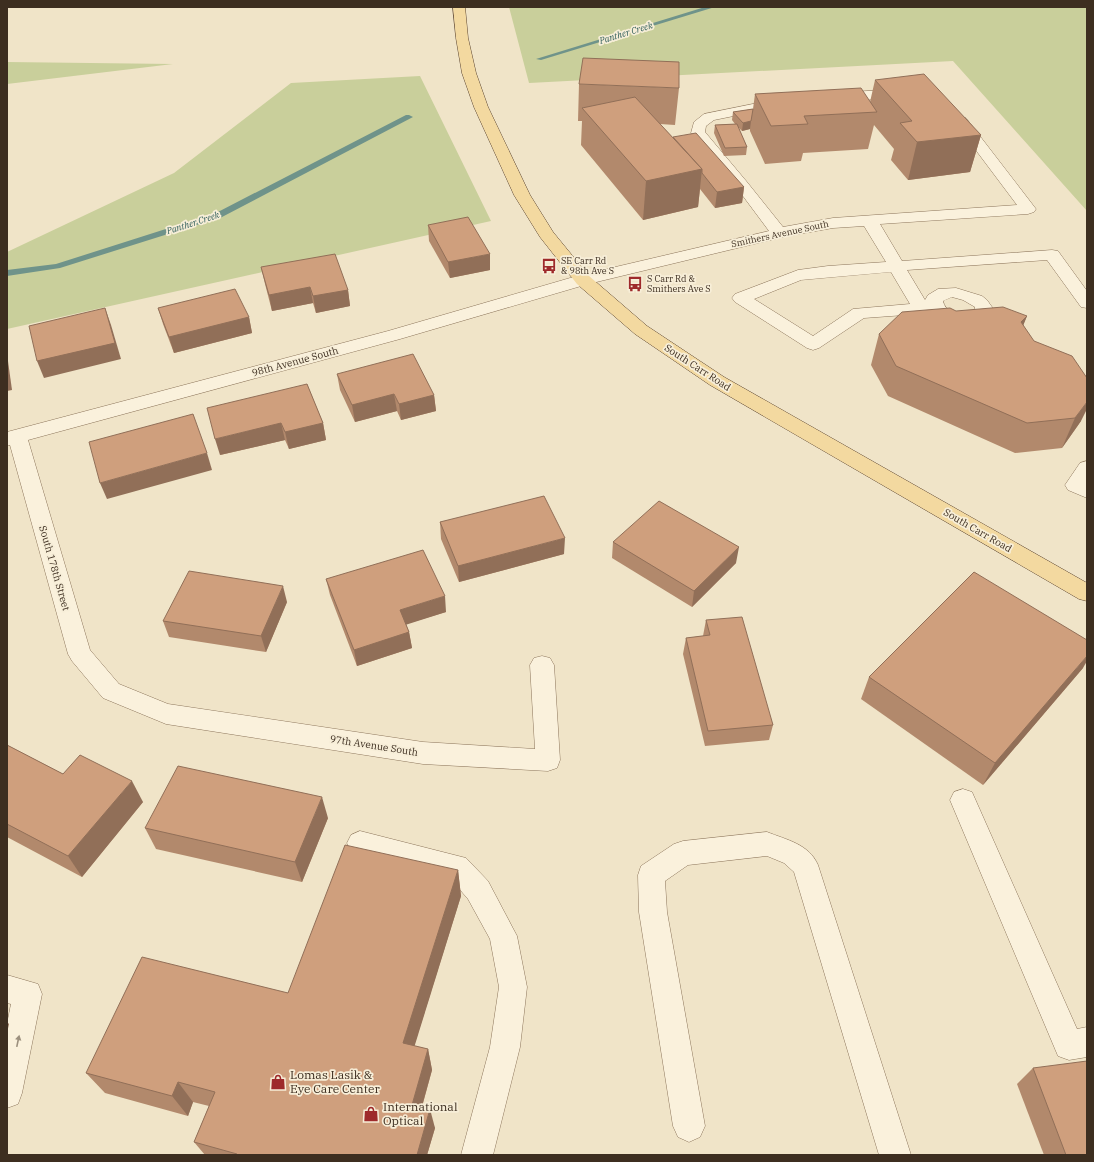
<svg xmlns="http://www.w3.org/2000/svg" width="1094" height="1162" viewBox="0 0 1094 1162" font-family="'IBM Plex Serif',serif">
<rect width="100%" height="100%" fill="#f0e4c8"/>
<g fill="#c9cf9b">
<path d="M509,7H1087V211L953,61L529,83Z"/>
<path d="M7,62L173,64L7,84Z"/>
<path d="M420,76L491,221L7,329V252L174,173L291,83Z"/>
</g>
<g fill="none" stroke-linecap="round" stroke-linejoin="round">
<g fill="#6f938a" fill-rule="evenodd">
<path d="M705,7H715L541,60L536,59Z"/>
<path d="M406,115H409L413,117L222,217L60,268L7,276V270L56,264L216,213Z"/>
</g>
<defs>
<g id="minor">
<path d="M883,90L907,92L909,95L907,98L837,101L832,100L830,97L832,94L837,93Z"/>
<path d="M783,98L788,99L790,102L788,105L714,120L706,126L705,132L747,182L783,227L833,218L1017,205L954,121L956,118L961,117L966,118L1036,209L1034,212L1028,214L880,224L902,261L1052,250L1058,251L1087,291V308L1081,307L1047,260L907,270L925,300L928,295L938,289L956,288L982,296L987,300L992,307V312L985,321L967,326L947,323L932,313L864,318L819,348L813,350L807,348L735,302L732,298L735,294L798,270L828,266L886,262L864,226L833,228L787,236L588,284L400,339L28,440L90,650L119,684L168,704L423,742L535,749L530,665L534,658L542,656L550,658L554,665L560,760L557,768L548,771L423,764L166,724L103,698L72,661L68,654L10,445L7,446V432L388,331L577,276L769,231L737,188L691,133L694,122L704,114ZM891,272L910,304L853,309L813,336L754,299L801,280ZM952,297L963,300L975,307V311L967,316C957,315 945,312 943,301Z"/>
<path d="M1087,461V498L1068,490L1065,485L1080,463Z"/>
<path d="M963,789L972,792L1077,1029L1087,1027V1057L1069,1060L1058,1056L950,800L954,792Z"/>
<path d="M360,831L466,858L488,881L517,936L527,987L520,1047L493,1155H461L490,1047L499,987L490,939L468,899L449,877L351,851L347,843L351,835Z"/>
<path d="M767,832C787,840 809,844 818,865L911,1155H879L794,872L784,863L767,856L688,865L665,881L667,912L705,1126L700,1137L689,1142L678,1137L673,1126L639,912L638,875L641,866L674,844L683,841Z"/>
<path d="M7,975L38,984L42,994L22,1093L18,1104L7,1108V1024L11,1004L7,1003Z"/>
</g>
<path id="major" d="M453,7H465L468,38L476,73L488,107L530,195L553,232L589,276L647,326L724,377L1087,583V601L1079,599L710,385L635,334L577,284L540,237L514,195L474,107L462,73L456,38Z"/>
</defs>
<use href="#minor" stroke="#8d765c" stroke-width="1"/>
<use href="#major" stroke="#5b4430" stroke-width="1"/>
<use href="#minor" fill="#faf1dc" fill-rule="evenodd"/>
<use href="#major" fill="#f3d9a0" fill-rule="evenodd"/>
</g>
<g fill="#b2896c">
<path d="M875,80L981,135L970,172L908,180L891,160L894,149L874,125L868,149L803,153L801,161L765,164L750,131V129L742,131L738,127L747,147L746,155L724,156L714,133L715,125L735,124L732,120L733,112L753,109L755,94L870,102Z"/>
<path d="M579,84L679,88L675,125L660,124L673,138L744,187L742,203L715,208L700,189L698,207L643,220L581,145L582,121H578Z"/>
<path d="M428,225L490,270L450,278L429,241Z"/>
<path d="M261,267L348,290L350,306L316,313L313,303L272,311L265,284Z"/>
<path d="M158,308L249,317L252,333L174,353L163,324Z"/>
<path d="M956,311L1027,316L1023,325L1081,421L1062,448L1015,453L888,396L871,365L879,334Z"/>
<path d="M337,374L434,395L436,411L401,420L397,411L355,422L340,390Z"/>
<path d="M307,384L323,423L326,440L289,449L285,440L220,455Z"/>
<path d="M440,522L564,554L459,582L441,539Z"/>
<path d="M613,542L736,563L692,607L612,558Z"/>
<path d="M326,579L446,612L406,624L409,632L412,648L357,666L330,595Z"/>
<path d="M287,602L266,652L169,637L163,621Z"/>
<path d="M706,620L773,725L769,740L705,746L683,654L686,638L703,636Z"/>
<path d="M1083,668L983,785L861,699L869,677Z"/>
<path d="M7,745L63,774L143,802L82,877L7,837Z"/>
<path d="M328,818L302,882L156,849L145,828Z"/>
<path d="M458,870L461,896L414,1046L428,1049L432,1070L422,1107L435,1128L427,1155H205L194,1142L209,1106L193,1102L188,1116L105,1093L86,1073L288,993Z"/>
<path d="M1033,1068L1087,1155H1044L1017,1084Z"/>
</g>
<g fill="#916f58">
<path d="M751,121L750,129L742,131L743,123Z"/>
<path d="M981,135L970,172L908,180L917,142Z"/>
<path d="M702,169L698,207L643,220L646,181Z"/>
<path d="M744,187L742,203L715,208L717,192Z"/>
<path d="M490,254V270L450,278L448,262Z"/>
<path d="M310,287L313,303L272,311L269,295Z"/>
<path d="M348,290L350,306L316,313L313,296Z"/>
<path d="M105,308L111,325L121,359L44,378L37,361Z"/>
<path d="M1027,316L1015,346L1021,322Z"/>
<path d="M249,317L252,333L174,353L169,337Z"/>
<path d="M7,354L12,390L7,391Z"/>
<path d="M394,394L397,411L355,422L352,405Z"/>
<path d="M434,395L436,411L401,420L399,404Z"/>
<path d="M1087,402V409L1081,421L1062,448L1075,418Z"/>
<path d="M281,423L285,440L220,455L215,439Z"/>
<path d="M323,423L326,440L289,449L285,432Z"/>
<path d="M207,453L212,470L107,499L100,483Z"/>
<path d="M565,538L564,554L459,582L458,566Z"/>
<path d="M739,547L736,563L692,607L694,591Z"/>
<path d="M283,586L287,602L266,652L261,636Z"/>
<path d="M445,596L446,612L402,626L400,610Z"/>
<path d="M409,632L412,648L357,666L354,650Z"/>
<path d="M1087,656V661L1083,668L983,785L995,763Z"/>
<path d="M132,781L143,802L82,877L68,856Z"/>
<path d="M322,797L328,818L302,882L295,862Z"/>
<path d="M458,870L461,896L409,1064L403,1043Z"/>
<path d="M7,1022L9,1024L7,1033Z"/>
<path d="M428,1049L432,1070L417,1124L412,1105Z"/>
<path d="M178,1082L193,1102L188,1116L172,1096Z"/>
<path d="M430,1109L435,1128L427,1155H417Z"/>
</g>
<g fill="#cf9f7d" stroke="#916f58">
<path d="M583,58L679,62V88L579,84Z"/>
<path d="M924,74L981,135L917,142L900,123L912,121L875,80Z"/>
<path d="M861,88L877,112L804,116L808,124L771,126L755,94Z"/>
<path d="M635,97L702,169L646,181L582,108Z"/>
<path d="M753,109L751,121L743,123L733,112Z"/>
<path d="M737,124L747,147L725,148L715,125Z"/>
<path d="M696,133L744,187L717,192L702,173V169L673,137Z"/>
<path d="M468,217L490,254L448,262L428,225Z"/>
<path d="M335,254L348,290L313,296L310,287L269,295L261,267Z"/>
<path d="M235,289L249,317L169,337L158,308Z"/>
<path d="M1003,307L1027,316L1021,322L1034,341L1072,356L1087,378V402L1075,418L1027,423L896,366L879,334L902,312L950,308L956,311Z"/>
<path d="M105,308L115,343L37,361L29,326Z"/>
<path d="M413,354L434,395L399,404L394,394L352,405L337,374Z"/>
<path d="M307,384L323,423L285,432L281,423L215,439L207,408Z"/>
<path d="M193,414L207,453L100,483L89,442Z"/>
<path d="M544,496L565,538L458,566L440,522Z"/>
<path d="M659,501L739,547L694,591L613,542Z"/>
<path d="M423,550L445,596L400,610L409,632L354,650L326,579Z"/>
<path d="M189,571L283,586L261,636L163,621Z"/>
<path d="M974,572L1087,640V656L995,763L869,677Z"/>
<path d="M742,617L773,725L708,731L686,638L710,635L706,620Z"/>
<path d="M7,745L63,774L80,755L132,781L68,856L7,824Z"/>
<path d="M178,766L322,797L295,862L145,828Z"/>
<path d="M345,845L458,870L403,1043L428,1049L412,1105L430,1109L417,1155H236L237,1154L194,1142L215,1092L178,1082L172,1096L86,1073L142,957L288,993Z"/>
<path d="M1087,1061V1155H1066L1033,1068Z"/>
</g>
<defs><path id="oneway-solid" d="M-6-.8H1V-3.2L6.5 0L1 3.2V.8H-6Z"/></defs>
<use fill="#9c907e" href="#oneway-solid" transform="translate(18 1041) rotate(-78)"/>
<defs>
<symbol id="bus-bare" viewBox="-9 -9 18 18"><path d="M-5-6H5V4H4V6H2V4H-2V6H-4V4H-5ZM-3.5-4V0h7V-4ZM-3.5 1.2v1.5H-2V1.2ZM2 1.2v1.5H3.5V1.2Z" fill="#9e2a2b" stroke="#f7eed8" stroke-width="2.5" paint-order="stroke"/></symbol>
<symbol id="shop-bare" viewBox="-9 -9 18 18"><path d="M-5-2.5h2.3a2.7 3.5 0 0 1 5.4 0H5L5.5 6h-11ZM-1.5-2.5h3a1.5 2.3 0 0 0-3 0Z" fill="#9e2a2b" stroke="#f7eed8" stroke-width="2.5" paint-order="stroke"/></symbol>
</defs>
<g fill-rule="evenodd">
<use href="#bus-bare" x="538" y="255" width="22" height="22"/>
<use href="#bus-bare" x="624" y="273" width="22" height="22"/>
<use href="#shop-bare" x="267" y="1071" width="22" height="22"/>
<use href="#shop-bare" x="360" y="1103" width="22" height="22"/>
</g>
<g text-anchor="middle" stroke-width="3.5" stroke-linejoin="round" paint-order="stroke">
<g font-size="9" font-style="italic" fill="#2f5d5a" stroke="#f7eed8">
<text transform="translate(626 33) rotate(-17)" y="3">Panther Creek</text>
<text transform="translate(193 223) rotate(-18)" y="3">Panther Creek</text>
</g>
<g font-size="9" fill="#3d2e20" stroke="#f7eed8">
<text transform="translate(780 234) rotate(-12)" y="3">Smithers Avenue South</text>
</g>
<g font-size="9" fill="#3d2e20" stroke="#f7eed8" text-anchor="start">
<text x="561" y="264">SE Carr Rd<tspan x="561" dy="10">&amp; 98th Ave S</tspan></text>
<text x="647" y="282">S Carr Rd &amp;<tspan x="647" dy="10">Smithers Ave S</tspan></text>
</g>
<g font-size="10" fill="#3d2e20" stroke="#f7eed8">
<text transform="translate(295 361) rotate(-15)" y="4">98th Avenue South</text>
<text transform="translate(698 367) rotate(33)" y="4">South Carr Road</text>
<text transform="translate(978 530) rotate(30)" y="4">South Carr Road</text>
<text transform="translate(55 568) rotate(74)" y="4">South 178th Street</text>
<text transform="translate(374 745) rotate(9)" y="4">97th Avenue South</text>
</g>
<g font-size="12" fill="#3d2e20" stroke="#f7eed8" text-anchor="start">
<text x="290" y="1079">Lomas Lasik &amp;<tspan x="290" dy="14">Eye Care Center</tspan></text>
<text x="383" y="1111">International<tspan x="383" dy="14">Optical</tspan></text>
</g>
</g>
<rect width="1094" height="1162" fill="none" stroke="#3d2e20" stroke-width="16"/>
</svg>
